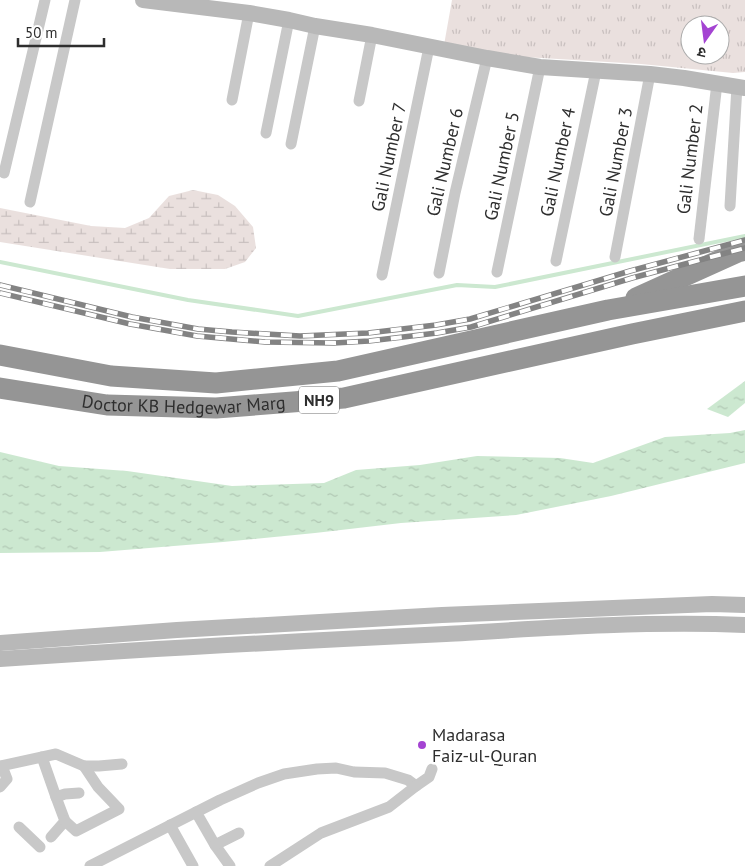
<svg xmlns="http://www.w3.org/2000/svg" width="745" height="866" viewBox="0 0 745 866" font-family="'PT Sans','Noto Sans Devanagari',sans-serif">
<defs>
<pattern id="grass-tufts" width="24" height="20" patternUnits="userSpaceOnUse" patternTransform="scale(1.25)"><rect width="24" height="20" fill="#eae0de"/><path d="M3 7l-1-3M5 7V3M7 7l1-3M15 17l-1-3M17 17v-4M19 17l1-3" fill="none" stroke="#c9c0bf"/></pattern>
<pattern id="wetland-marsh" width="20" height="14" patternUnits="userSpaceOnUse" patternTransform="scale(1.25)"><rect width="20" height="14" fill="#eae0de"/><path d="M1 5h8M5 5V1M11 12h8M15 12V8" fill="none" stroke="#c9c0bf"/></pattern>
<pattern id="water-ripples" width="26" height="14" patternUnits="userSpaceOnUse" patternTransform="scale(1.25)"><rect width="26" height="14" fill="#cce8d0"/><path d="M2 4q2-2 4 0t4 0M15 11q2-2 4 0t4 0" fill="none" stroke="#b0c7b3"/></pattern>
</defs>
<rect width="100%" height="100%" fill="#fff"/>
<path fill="url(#grass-tufts)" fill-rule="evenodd" d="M452,0H745V72L733,73L641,64L490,55L444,45ZM690,25H720V55H690Z"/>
<path fill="url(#wetland-marsh)" d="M193,190L218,195L235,206L253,227L256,248L245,262L225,269H170L0,242V208L91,226L125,228L149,218L169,196Z"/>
<g fill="url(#water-ripples)">
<path d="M745,381V403L728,417L707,409Z"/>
<path d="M745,430V463L611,496L516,515L401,523L315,533L223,542L100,552L0,553V452L59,466L127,471L232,486L324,483L356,470L420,465L477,456L560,458L593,463L665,437L730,433Z"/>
</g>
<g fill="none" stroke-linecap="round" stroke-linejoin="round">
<path stroke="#cce8d0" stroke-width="4" d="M0,262L188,300L298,316L457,285L495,287L745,236"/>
<g stroke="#c8c8c8" stroke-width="11">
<path d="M232,100L249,13"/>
<path d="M359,101L372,35"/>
<path d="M266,133L289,20"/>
<path d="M291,144L315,26"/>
<path d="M4,173L45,0"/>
<path d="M30,202L75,0"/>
<path d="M730,206L737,86"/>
<path d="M699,239L717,83"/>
<path d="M615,257L650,74"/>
<path d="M556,261L596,71"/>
<path d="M497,272L540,67"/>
<path d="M439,273L455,193L487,58"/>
<path d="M382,275L429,47"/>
<path d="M42,757L56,797L65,821L51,837"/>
<path d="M0,766L56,754L84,766H99L122,764"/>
<path d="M0,787L7,779L2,766"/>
<path d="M56,797L65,794L79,793"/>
<path d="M196,812L215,845L230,866"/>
<path d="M65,821L76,831L119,809L98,787L84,766"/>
<path d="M170,825L193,866"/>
<path d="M19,827L40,847"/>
<path d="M215,845L239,833"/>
<path d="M90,866L220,800L258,783L284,774L317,769L336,768L354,772L385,773L408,780L416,786L429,777L432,769"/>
<path d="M270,866L321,833L389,807L416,786"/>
</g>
<g stroke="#b8b8b8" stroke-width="16">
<path d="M143,0L249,13L289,20L315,26L372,35L487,58L540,67L650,74L684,78L745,88"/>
<path d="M0,643L177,630L442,615L712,604L745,605"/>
<path d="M0,659C149,649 297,641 446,634C545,628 646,621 745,625"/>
</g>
<g stroke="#959595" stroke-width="21">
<path d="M636,298L738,252L745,250"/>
<path d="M0,355L111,376L216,383L338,371L608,310L745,286"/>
<path id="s1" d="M0,388L107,405L216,408L344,398L632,334L745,311"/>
</g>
<defs>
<g id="rail">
<path d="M0,285L132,317L198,329L232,332L300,336L368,333L436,325L470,319L630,271L745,240"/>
<path d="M0,293L130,324L197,336L265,342L334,343L369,341L437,333L471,327L632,278L745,248"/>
</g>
</defs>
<use href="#rail" stroke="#838383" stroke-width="5.5"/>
<use href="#rail" stroke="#fff" stroke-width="4" stroke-dasharray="11" stroke-linecap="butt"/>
</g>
<circle fill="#a444d2" stroke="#fff" stroke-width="2" cx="422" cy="745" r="5"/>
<g text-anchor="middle" stroke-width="5" stroke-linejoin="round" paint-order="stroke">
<rect fill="#fff" stroke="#6d6d6d" stroke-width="1" x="299" y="386.5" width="40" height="27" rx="4"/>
<g font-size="16" font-weight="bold" fill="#2e2e2e">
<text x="319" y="406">NH9</text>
</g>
<g font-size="18" fill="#2e2e2e" stroke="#fff">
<text transform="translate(389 157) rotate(-78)" y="6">Gali Number 7</text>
<text transform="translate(690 159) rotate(-83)" y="6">Gali Number 2</text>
<text transform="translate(445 162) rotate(-77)" y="6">Gali Number 6</text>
<text transform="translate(558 162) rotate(-78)" y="6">Gali Number 4</text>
<text transform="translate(616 162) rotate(-79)" y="6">Gali Number 3</text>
<text transform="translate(502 166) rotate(-78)" y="6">Gali Number 5</text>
<text dy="6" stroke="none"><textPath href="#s1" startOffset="185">Doctor KB Hedgewar Marg</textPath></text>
</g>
<g font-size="18" fill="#2e2e2e" stroke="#fff" text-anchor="start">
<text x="432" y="741">Madarasa<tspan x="432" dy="21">Faiz-ul-Quran</tspan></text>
</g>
</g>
<g transform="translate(705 40) rotate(194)"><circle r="24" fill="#ffffff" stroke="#ababab"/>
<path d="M0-4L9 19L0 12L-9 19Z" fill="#a444d2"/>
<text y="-8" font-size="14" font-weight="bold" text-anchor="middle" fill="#2e2e2e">उ</text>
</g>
<path d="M18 38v8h86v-8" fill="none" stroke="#2e2e2e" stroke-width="2.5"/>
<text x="25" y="38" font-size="15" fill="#2e2e2e" stroke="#ffffff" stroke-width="4" paint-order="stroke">50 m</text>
</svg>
